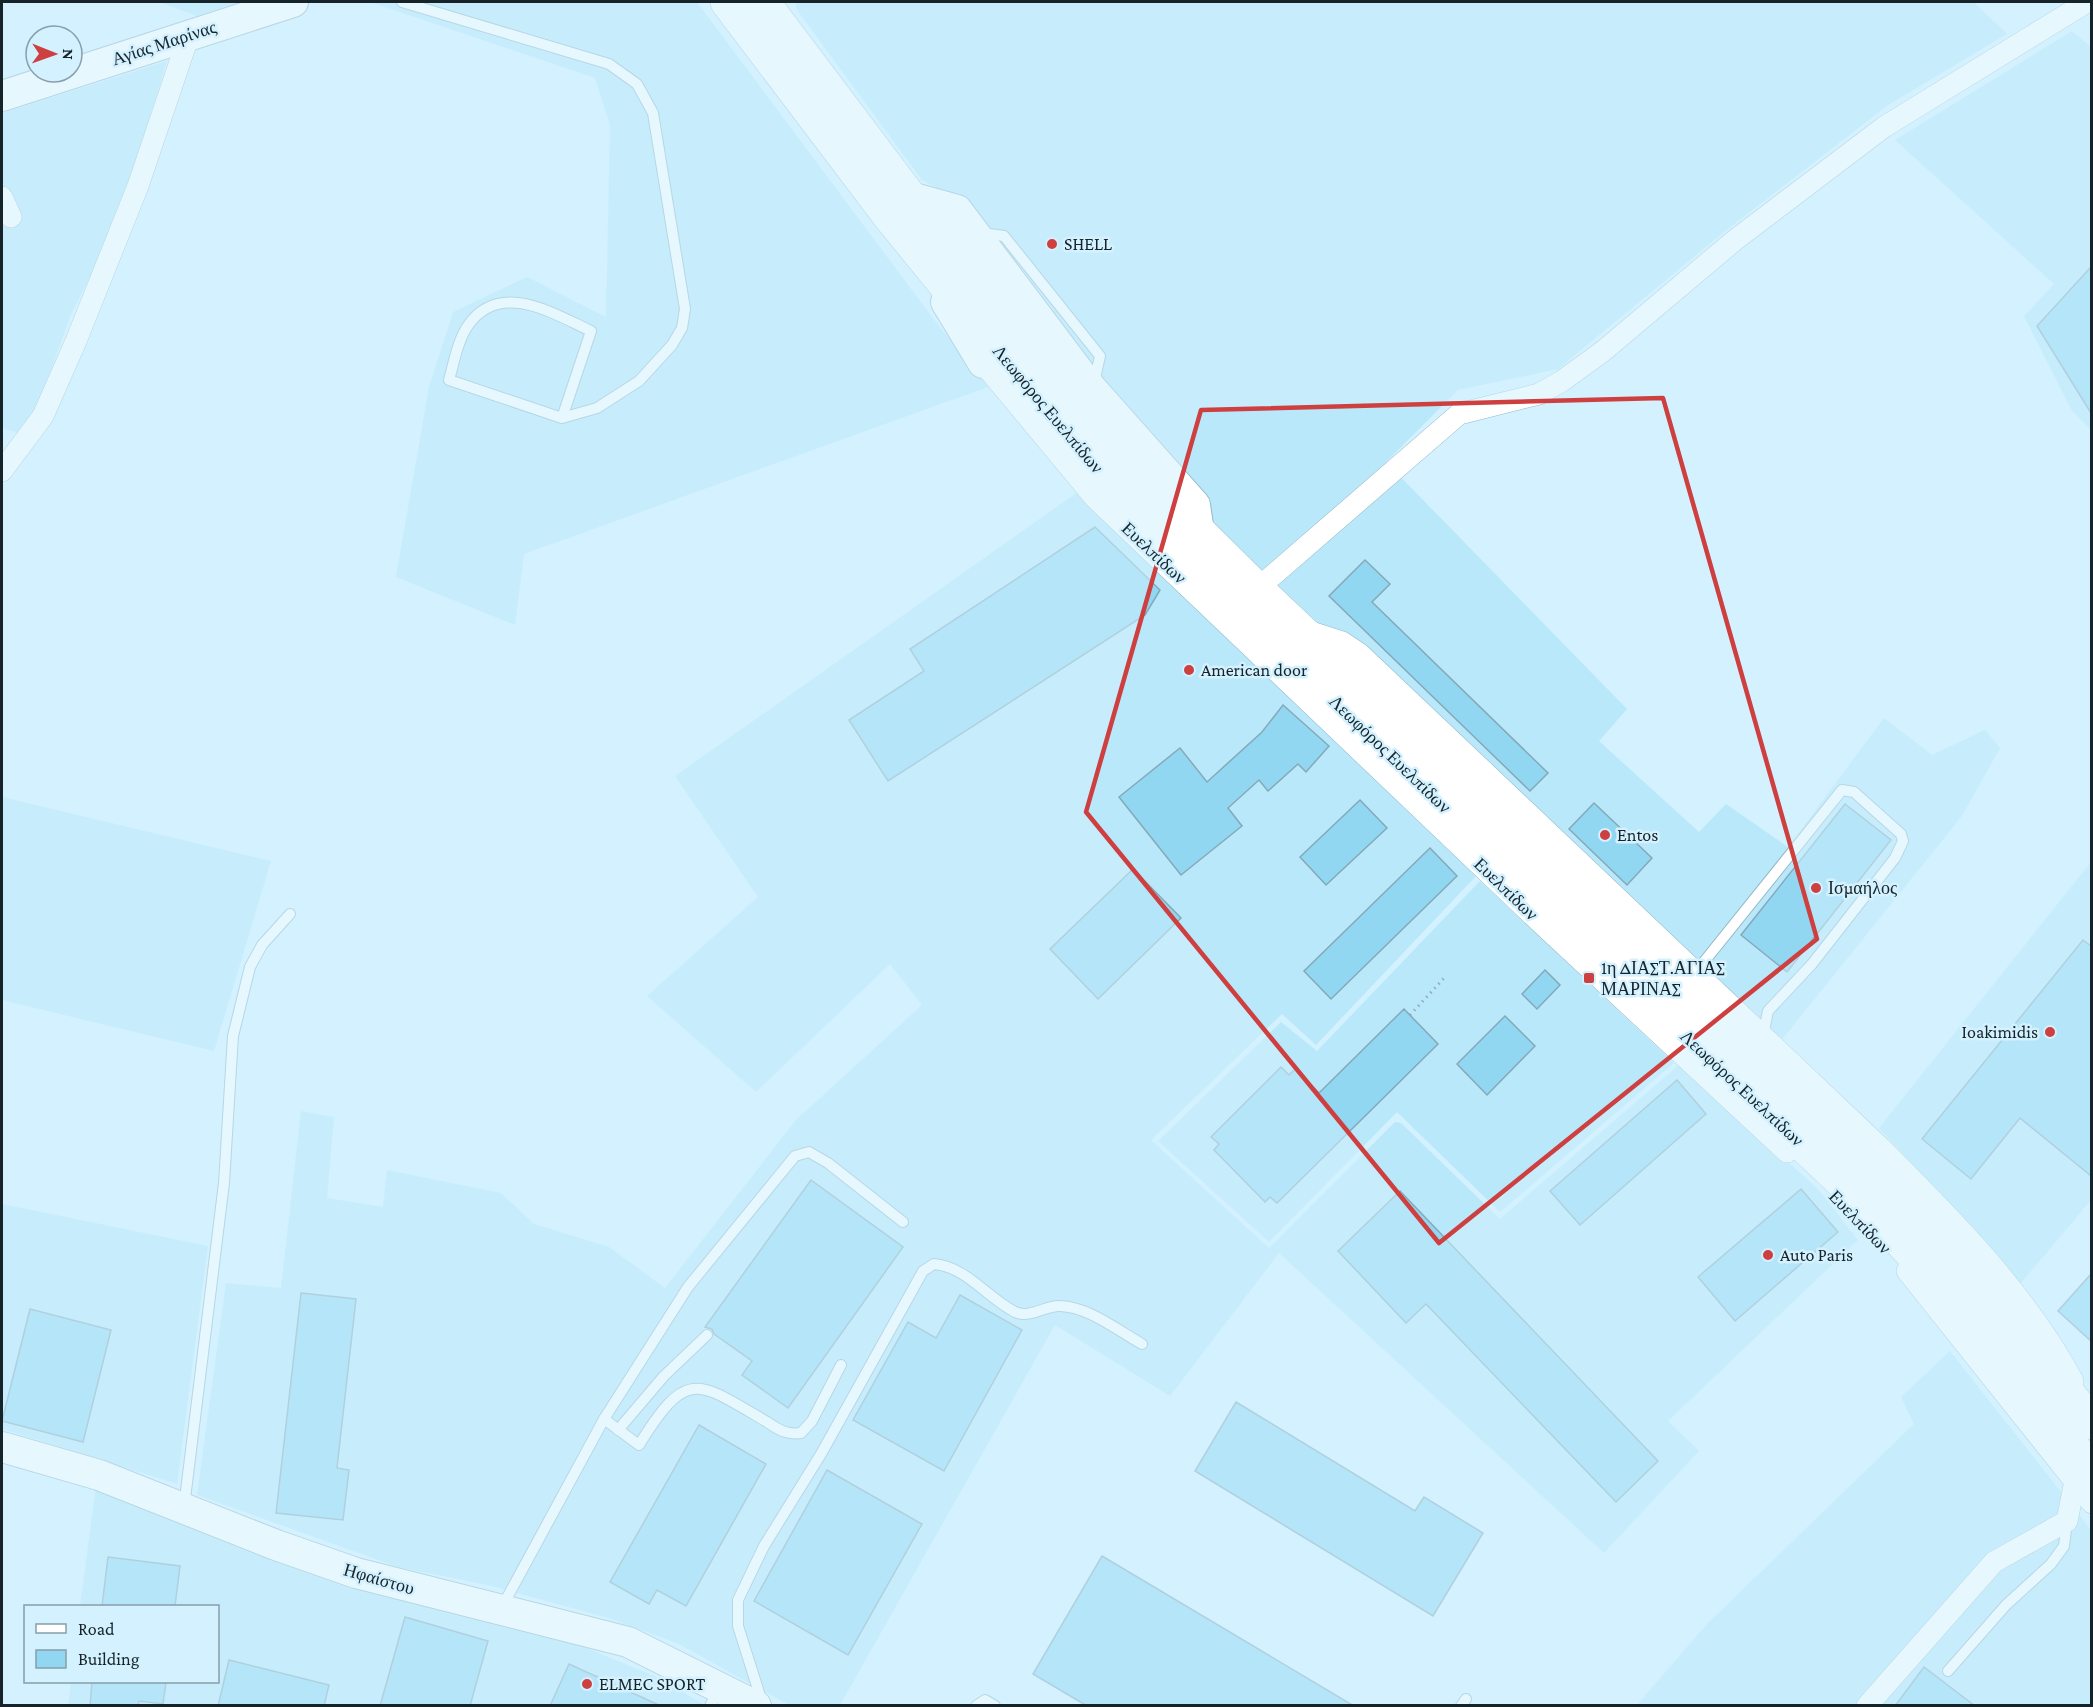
<svg xmlns="http://www.w3.org/2000/svg" width="2093" height="1707" viewBox="0 0 2093 1707" font-family="'Crimson Pro',serif">
<rect width="100%" height="100%" fill="#d3f1fe"/>
<g fill="#b9e8fa">
<path d="M159,2H241L197,16Z"/>
<path d="M370,2H697L932,317L988,387L524,554L515,625L396,577L429,387L453,312L527,277L606,317L610,125L595,78Z"/>
<path d="M795,2H1974L2007,34L1888,105L1724,232L1558,369L1458,390L1386,462L1627,709L1599,741L1699,832L1726,804L1788,847L1884,718L1932,755L1985,730L2000,748L1962,816L1780,1042L1216,530L1208,500L1092,378L957,199L922,180L797,10Z"/>
<path d="M2072,31L2091,47V430L2072,411L2024,316L2054,284L1895,140Z"/>
<path d="M167,61L130,181L92,273L71,314L40,401L19,433L2,428V113Z"/>
<path d="M1092,482L1477,875L1316,1045L1282,1014L1151,1140L1269,1248L1395,1122L1401,1123L1500,1219L1680,1064L1818,1189L1858,1240L1668,1421L1699,1451L1604,1553L1279,1253L1170,1396L1055,1325L840,1705H789L679,1644L612,1619L492,1586L398,1567L197,1495L226,1283L281,1288L301,1111L334,1117L327,1198L383,1207L387,1170L501,1193L534,1224L609,1247L665,1288L796,1120L922,1005L890,964L756,1092L647,996L758,897L675,776Z"/>
<path d="M2,797L271,861L214,1051L2,1000Z"/>
<path d="M2091,862V1200L2016,1289L1957,1212L1879,1128Z"/>
<path d="M1480,881L1674,1063L1500,1212L1397,1112L1269,1242L1158,1141L1281,1022L1317,1051Z"/>
<path d="M2,1204L208,1246L177,1484L2,1429Z"/>
<path d="M1950,1351L2091,1530V1705L1636,1706L1708,1623L1914,1424L1901,1397Z"/>
<path d="M96,1486L577,1644L654,1676L705,1705L68,1706L71,1682H218V1606H80Z"/>
</g>
<g fill="#91d7f2" stroke="#85a9b8" stroke-width="1.5">
<path d="M2091,267V413L2037,326Z"/>
<path d="M1095,527L1160,590L1145,615L888,781L849,720L924,671L910,649Z"/>
<path d="M1365,560L1390,584L1372,602L1548,773L1530,791L1329,596Z"/>
<path d="M1283,705L1329,746L1306,772L1298,764L1268,791L1259,780L1228,808L1242,826L1181,875L1119,797L1180,748L1207,782L1262,732Z"/>
<path d="M1360,800L1387,828L1326,885L1300,857Z"/>
<path d="M1594,803L1652,858L1627,885L1569,829Z"/>
<path d="M1845,804L1891,840L1787,972L1741,935Z"/>
<path d="M1430,848L1457,876L1331,999L1304,971Z"/>
<path d="M1133,869L1181,918L1098,999L1050,949Z"/>
<path d="M2083,940L2091,946V1176L2020,1118L1971,1179L1922,1139Z"/>
<path d="M1545,970L1560,985L1537,1009L1522,994Z"/>
<path d="M1404,1009L1438,1044L1277,1203L1270,1197L1265,1202L1214,1150L1219,1144L1211,1137L1281,1067L1289,1075L1295,1069L1319,1093Z"/>
<path d="M1505,1016L1535,1046L1487,1095L1457,1064Z"/>
<path d="M1677,1080L1706,1114L1580,1225L1550,1191Z"/>
<path d="M811,1180L903,1247L788,1408L742,1375L752,1361L714,1334L712,1329L705,1327Z"/>
<path d="M1801,1189L1838,1232L1735,1321L1698,1277Z"/>
<path d="M1400,1191L1658,1461L1616,1502L1426,1304L1406,1323L1338,1251Z"/>
<path d="M2091,1274V1341L2058,1311Z"/>
<path d="M301,1293L356,1299L337,1468L349,1470L343,1520L276,1513Z"/>
<path d="M960,1295L1022,1330L944,1471L853,1420L908,1322L936,1338Z"/>
<path d="M30,1309L111,1330L83,1442L2,1421Z"/>
<path d="M1236,1402L1415,1511L1424,1497L1483,1533L1433,1616L1195,1471Z"/>
<path d="M699,1425L766,1464L686,1606L657,1590L649,1604L610,1582Z"/>
<path d="M827,1470L922,1524L848,1655L754,1601Z"/>
<path d="M1102,1556L1354,1706H1087L1033,1674Z"/>
<path d="M108,1557L180,1566L175,1606H102Z"/>
<path d="M405,1617L488,1641L470,1706H380Z"/>
<path d="M229,1660L329,1685L324,1706H218Z"/>
<path d="M569,1664L661,1706H550Z"/>
<path d="M1924,1667L1975,1706H1895Z"/>
<path d="M92,1682H166L163,1704L139,1701L138,1706H90Z"/>
</g>
<g fill="none" stroke-linecap="round" stroke-linejoin="round">
<defs>
<g id="lane">
<path d="M402,2L609,64L637,84L653,113L685,309L682,328L672,345L639,381L597,408L562,418L449,380C454,362 458,339 469,324C501,280 554,314 591,331L562,418"/>
<path d="M982,233L1004,236L1100,356L1094,383"/>
<path d="M1695,973L1842,790L1854,792L1901,834L1903,841L1895,858L1812,964L1768,1011L1763,1036"/>
<path d="M604,1419L639,1445C687,1368 696,1380 767,1422C779,1430 787,1435 801,1433L812,1421L841,1365"/>
<path d="M618,1430L664,1376L707,1335"/>
<path d="M184,1507L224,1183L233,1036L250,967L262,945L290,914"/>
<path d="M502,1607L604,1419L688,1287L795,1156L809,1152L828,1163L903,1222"/>
<path d="M1948,1671L2006,1605L2051,1564L2064,1546L2067,1522"/>
<path d="M762,1702L738,1626V1600L764,1546L821,1454L923,1271L934,1264C967,1267 987,1298 1015,1312C1030,1319 1046,1305 1060,1306C1089,1307 1117,1330 1142,1344"/>
<path d="M710,1706L719,1689"/>
<path d="M976,1706L985,1700L995,1706"/>
<path d="M1461,1706L1466,1699"/>
</g>
<g id="street">
<path d="M2,197L11,217"/>
<path d="M994,353L983,363L1095,498L1545,927L1787,1152"/>
<path d="M2,471L43,416L76,341L138,186L189,35"/>
<path d="M1257,589L1459,414L1539,394L1562,381L1602,352L1735,240L1884,127L2087,2"/>
<path d="M1308,631L1342,642L1360,654L1881,1148C1951,1218 2026,1293 2073,1381"/>
<path d="M1907,1271L2092,1503"/>
<path d="M1867,1706L1994,1562L2067,1521L2075,1481"/>
</g>
<g id="secondary">
<path d="M2,96L293,2"/>
<path d="M910,197L957,210L1092,389L1195,505L1199,532"/>
<path d="M946,302L983,363"/>
<path d="M2,1447L99,1475L276,1545L356,1573L628,1642L756,1706"/>
</g>
<g id="primary">
<path d="M727,2L889,216L998,350L1111,483L1206,579L1864,1203L1966,1311L2092,1471"/>
<path d="M763,2L910,197L1037,354L1132,465L1257,589L1883,1180L1987,1292L2092,1423"/>
</g>
</defs>
<use href="#lane" stroke="#93b8c7" stroke-width="12"/>
<use href="#street" stroke="#93b8c7" stroke-width="22"/>
<use href="#secondary" stroke="#93b8c7" stroke-width="32"/>
<use href="#primary" stroke="#93b8c7" stroke-width="34"/>
<path stroke="#95adb8" stroke-width="3" stroke-dasharray="1.5 4.5" stroke-linecap="butt" d="M1410,1015L1446,976"/>
<use href="#lane" stroke="#fff" stroke-width="10"/>
<use href="#street" stroke="#fff" stroke-width="21"/>
<use href="#secondary" stroke="#fff" stroke-width="30"/>
<use href="#primary" stroke="#fff" stroke-width="33"/>
</g>
<path d="M0 0H2093V1707H0ZM1663,398L1817,939L1439,1243L1086,812L1201,410Z" fill="#d3f1fe" fill-opacity=".55" fill-rule="evenodd"/>
<path fill="none" stroke="#ce3f3f" stroke-width="4.5" stroke-linejoin="round" d="M1663,398L1817,939L1439,1243L1086,812L1201,410Z"/>
<g fill="#ce3f3f" stroke="#d3f1fe" stroke-width="2">
<circle cx="1052" cy="244" r="6"/>
<circle cx="1189" cy="670" r="6"/>
<circle cx="1605" cy="835" r="6"/>
<circle cx="1816" cy="888" r="6"/>
<rect x="1583" y="972" width="12" height="12" rx="3"/>
<circle cx="2050" cy="1032" r="6"/>
<circle cx="1768" cy="1255" r="6"/>
<circle cx="587" cy="1684" r="6"/>
</g>
<g text-anchor="middle" stroke-width="5" stroke-linejoin="round" paint-order="stroke">
<g font-size="18" fill="#16242a" stroke="#d3f1fe">
<text transform="translate(164 43) rotate(-18)" y="6">Αγίας Μαρίνας</text>
<text transform="translate(1048 409) rotate(50)" y="6">Λεωφόρος Ευελπίδων</text>
<text transform="translate(1154 553) rotate(43)" y="6">Ευελπίδων</text>
<text transform="translate(1390 754) rotate(44)" y="6">Λεωφόρος Ευελπίδων</text>
<text transform="translate(1506 889) rotate(44)" y="6">Ευελπίδων</text>
<text transform="translate(1742 1088) rotate(43)" y="6">Λεωφόρος Ευελπίδων</text>
<text transform="translate(1860 1222) rotate(46)" y="6">Ευελπίδων</text>
<text transform="translate(379 1579) rotate(16)" y="6">Ηφαίστου</text>
</g>
<g font-size="18" fill="#16242a" stroke="#d3f1fe" text-anchor="start">
<text x="1064" y="250">SHELL</text>
<text x="1201" y="676">American door</text>
<text x="1617" y="841">Entos</text>
<text x="1828" y="894">Ισμαήλος</text>
<text x="1601" y="974">1η ΔΙΑΣΤ.ΑΓΙΑΣ<tspan x="1601" dy="21">ΜΑΡΙΝΑΣ</tspan></text>
<text x="2038" y="1038" text-anchor="end">Ioakimidis</text>
<text x="1780" y="1261">Auto Paris</text>
<text x="599" y="1690">ELMEC SPORT</text>
</g>
</g>
<rect width="2093" height="1707" fill="none" stroke="#16242a" stroke-width="6"/>
<rect x="24" y="1605" width="195" height="78" fill="#d3f1fe" stroke="#879fa9" stroke-width="1.5"/>
<rect x="36" y="1624" width="30" height="9" fill="#ffffff" stroke="#879fa9" stroke-width="1.5"/>
<text x="78" y="1635" font-size="18" fill="#16242a">Road</text>
<rect x="36" y="1650" width="30" height="18" fill="#91d7f2" stroke="#879fa9" stroke-width="1.5"/>
<text x="78" y="1665" font-size="18" fill="#16242a">Building</text>
<g transform="translate(54 54) rotate(91)"><circle r="28" fill="#d3f1fe" stroke="#879fa9" stroke-width="1.5"/>
<path d="M0-4.5L10 22L0 15L-10 22Z" fill="#ce3f3f"/>
<text y="-9" font-size="16" font-weight="bold" text-anchor="middle" fill="#16242a">N</text>
</g>
</svg>
